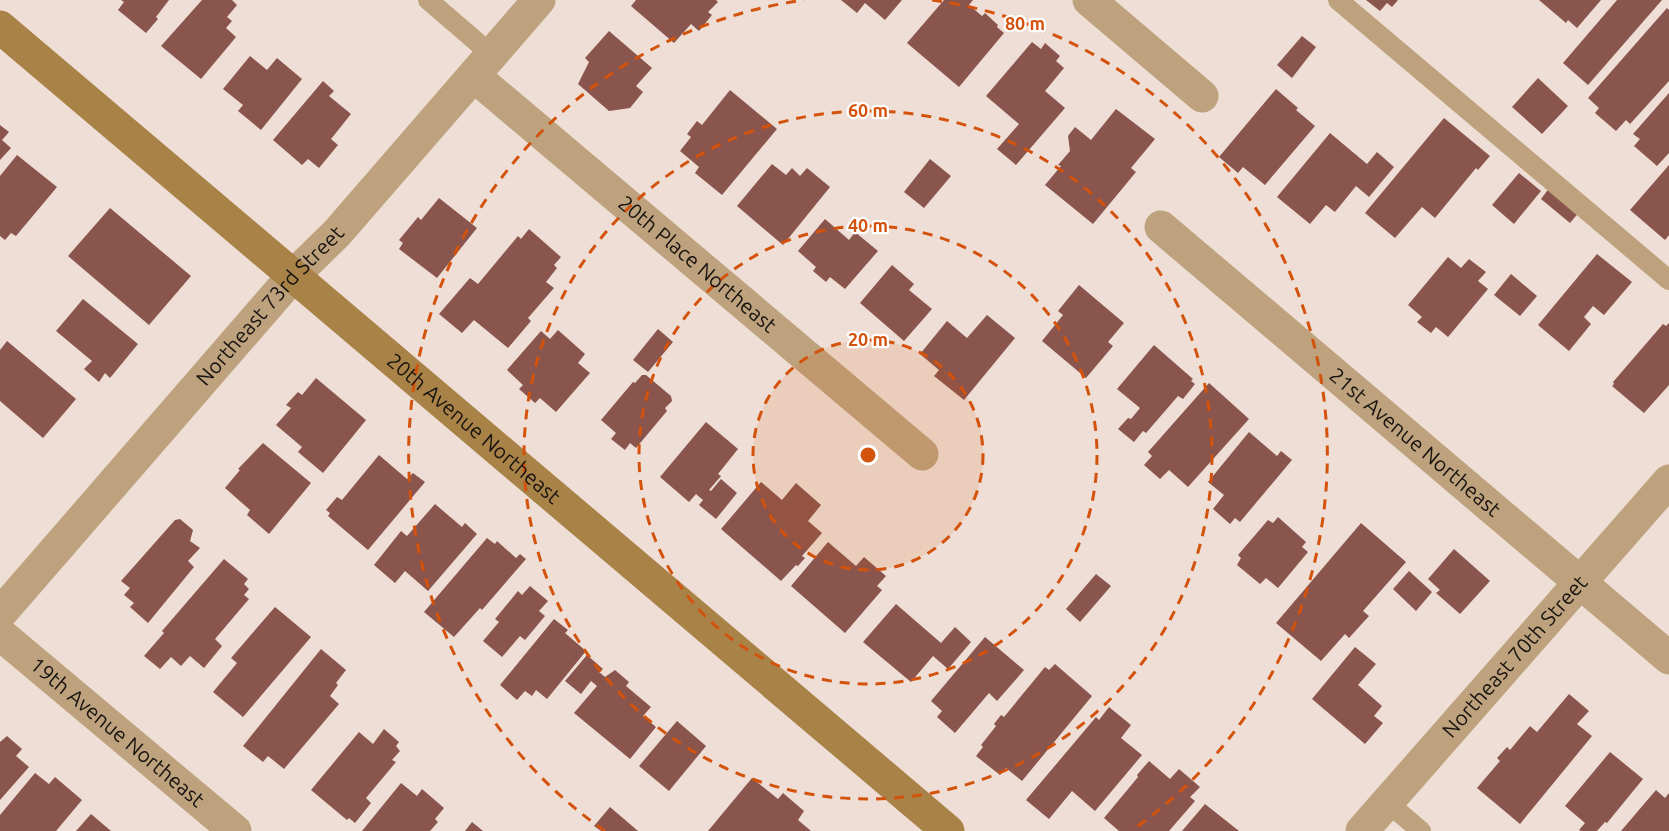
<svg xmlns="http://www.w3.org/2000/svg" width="1669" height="831" viewBox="0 0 1669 831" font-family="Ubuntu,sans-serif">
<rect width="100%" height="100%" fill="#eeded5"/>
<g fill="#8a554d">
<path d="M121,0H169L156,17L158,19L146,33L118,10L124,2Z"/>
<path d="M202,0H232L237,5L227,17L232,21L226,28L236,37L201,79L161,46Z"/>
<path d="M636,0H716L718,2L708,12L712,15L699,31L691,24L674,43L631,6Z"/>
<path d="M841,0H902L885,20L865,3L857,13Z"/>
<path d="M944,0H973L969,5L982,16L985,13L998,25L997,27L1004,33L959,87L907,43Z"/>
<path d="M1366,0H1398L1392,7L1387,3L1380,11Z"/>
<path d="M1539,0H1601L1577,28L1568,20L1566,23Z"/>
<path d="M1617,0H1662L1588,85L1563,63Z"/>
<path d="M1667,8L1669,10V81L1630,124L1626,120L1616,131L1595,113L1599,108L1588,98Z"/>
<path d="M609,31L652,68L636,86L643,92L630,108L609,111L578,84L589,62L585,58Z"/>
<path d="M1302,36L1316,47L1292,78L1277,65Z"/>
<path d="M1032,42L1041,49L1045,43L1060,56L1056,61L1064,68L1045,91L1065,108L1016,165L997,149L1019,124L986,96Z"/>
<path d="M250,56L267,70L277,58L302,79L261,130L238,111L243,105L223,89Z"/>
<path d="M1538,78L1568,106L1542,134L1512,107Z"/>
<path d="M323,81L334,91L329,96L351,114L331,139L338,145L319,168L308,159L302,165L273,140Z"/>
<path d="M1276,89L1298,108L1296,110L1315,126L1265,185L1243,167L1238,173L1219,157Z"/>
<path d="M730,90L777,129L722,195L695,173L699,167L680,151L691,137L687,134L697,121L702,125Z"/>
<path d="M1669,93V153L1657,166L1634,146L1640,139L1633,134Z"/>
<path d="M1116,109L1155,139L1131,168L1136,172L1093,224L1045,185L1061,166L1058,165L1070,151L1068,136L1075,127L1091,140Z"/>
<path d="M1444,118L1490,156L1478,170L1476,168L1435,218L1422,207L1395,238L1365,213Z"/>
<path d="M0,125L9,132L2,140L11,148L0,160Z"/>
<path d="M1330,133L1367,164L1377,152L1394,167L1369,197L1356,186L1335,212L1326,205L1310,224L1277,197Z"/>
<path d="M17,155L57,187L16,236L11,233L5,240L0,236V176Z"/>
<path d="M930,159L951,176L924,208L904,192Z"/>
<path d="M772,164L786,175L792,168L800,176L807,168L830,187L783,245L737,206Z"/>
<path d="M1669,165V235L1665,240L1630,210Z"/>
<path d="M1519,173L1541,191L1514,224L1492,205Z"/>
<path d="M1550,187L1580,211L1570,223L1541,199Z"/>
<path d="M439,198L477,228L437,278L399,249L403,243L399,240L418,217L421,220Z"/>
<path d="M110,208L191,276L149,325L68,256Z"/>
<path d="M825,219L849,240L855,232L878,251L845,289L830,277L826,282L813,271L816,267L798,251Z"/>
<path d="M529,229L561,257L554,265L557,268L546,282L554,288L528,318L531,321L508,348L474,320L462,333L439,314L470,278L478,284L518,236L521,239Z"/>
<path d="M1597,254L1632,282L1604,315L1593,306L1584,317L1591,324L1569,351L1538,325Z"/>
<path d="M1448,257L1461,268L1469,259L1486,272L1478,281L1488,289L1448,337L1436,327L1431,333L1417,322L1422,317L1408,305Z"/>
<path d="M892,265L914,284L909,290L932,309L904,341L860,303Z"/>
<path d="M1511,274L1537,296L1520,316L1494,295Z"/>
<path d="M1079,285L1124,323L1108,342L1113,346L1086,378L1042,341L1063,315L1058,311Z"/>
<path d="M83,299L138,344L110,378L105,373L99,382L84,369L92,361L56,331Z"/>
<path d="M987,315L1015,338L964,400L934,376L939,370L920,354L947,321L967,338Z"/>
<path d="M1669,323V385L1644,413L1612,386L1614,384L1613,382L1663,324L1666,326Z"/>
<path d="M658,329L673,342L648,372L633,360Z"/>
<path d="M558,330L585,354L578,363L590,373L556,412L540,398L535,403L519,389L523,385L507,370L541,331L550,339Z"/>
<path d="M7,341L76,399L43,438L0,401V350Z"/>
<path d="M1154,345L1193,379L1191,381L1195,384L1183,399L1178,396L1146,433L1143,431L1134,442L1118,429L1128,418L1131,419L1140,408L1117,389Z"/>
<path d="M642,375H646L671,396L672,401L665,408L667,411L636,448L630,443L625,450L611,439L616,433L601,420L633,382L635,383Z"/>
<path d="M316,378L366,420L323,473L298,452L302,447L276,425L291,408L286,405L298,392L302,395Z"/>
<path d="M1209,383L1249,419L1188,487L1169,470L1160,479L1144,465L1152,456L1148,452Z"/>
<path d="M706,422L738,449L718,474L721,476L709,490L711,491L721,479L737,493L716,519L699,505L703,500L696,494L689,502L660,477Z"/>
<path d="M1249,432L1277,456L1281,451L1292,460L1240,522L1235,518L1230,524L1213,509L1224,495L1208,482Z"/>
<path d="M263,443L311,483L269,534L247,515L250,510L225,488L240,470L238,469Z"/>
<path d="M379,455L407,479L413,473L425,482L368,550L328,516L330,513L326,510L337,497L342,500Z"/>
<path d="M761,482L782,500L796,483L821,505L808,521L822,533L802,556L805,558L798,566L796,565L781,581L721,529Z"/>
<path d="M435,504L462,527L465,523L477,534L428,591L405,571L395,583L374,565L401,531L407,536Z"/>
<path d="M1278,517L1306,542L1302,547L1308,552L1278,588L1266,578L1260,584L1237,565L1241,558L1238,555L1268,520L1273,523Z"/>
<path d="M180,519L193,530L190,541L200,548L188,561L194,567L148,623L130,607L134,603L124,595L130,588L121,581L175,520Z"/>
<path d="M1361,523L1406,562L1363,611L1369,616L1349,638L1345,634L1321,661L1276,623Z"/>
<path d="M487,538L495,544L497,541L516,558L520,554L526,559L482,610L480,608L454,637L424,612Z"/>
<path d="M828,542L856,566L864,557L886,576L877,586L882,590L845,633L791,586Z"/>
<path d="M1454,549L1490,581L1460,614L1436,593L1440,590L1428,579Z"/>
<path d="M224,559L248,579L244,584L249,589L244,595L249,599L215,639L222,646L204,668L190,656L181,666L171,657L160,669L144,656L164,633L162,631Z"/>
<path d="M1409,571L1432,592L1416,611L1393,589Z"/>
<path d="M1096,574L1111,586L1080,622L1066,609Z"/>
<path d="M530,586L548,601L539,611L545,616L525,640L520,636L502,657L483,641L499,622L495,619L518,591L522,595Z"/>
<path d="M896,604L941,643L955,627L971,642L948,669L933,656L911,682L863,642Z"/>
<path d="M275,607L311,637L243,717L213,692L237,663L231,658Z"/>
<path d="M554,619L568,630L565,633L586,651L547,699L536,690L532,696L525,691L517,700L500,685Z"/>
<path d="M985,637L1024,670L997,701L989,693L955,733L937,717L942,711L931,701Z"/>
<path d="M1355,647L1376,664L1358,685L1382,706L1374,716L1383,723L1365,744L1312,699Z"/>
<path d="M321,649L346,670L336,683L338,685L330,696L339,704L284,769L268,756L263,762L243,746Z"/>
<path d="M587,655L603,669L599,672L605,677L615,670L629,682L626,686L651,707L643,716L656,727L630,759L574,713L597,686L591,681L581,694L565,681Z"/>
<path d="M1055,664L1092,696L1022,781L1006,768L1000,775L976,756L983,747L981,745L996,726L994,724L1001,715L1004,717L1045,667L1049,670Z"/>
<path d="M1569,694L1589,711L1577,724L1592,736L1520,824L1477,788L1500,761L1497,758L1507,747L1510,750L1530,726L1537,732Z"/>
<path d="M1109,707L1131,725L1121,738L1142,755L1095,811L1072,791L1049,819L1026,800L1096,717L1099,720Z"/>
<path d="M677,721L706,746L669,791L639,766Z"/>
<path d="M384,729L399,742L396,746L400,751L392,760L396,762L366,798L371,803L355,823L349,818L347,820L311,790L359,732L373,744Z"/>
<path d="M7,736L22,749L16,756L29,767L0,800V742Z"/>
<path d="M1610,752L1643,779L1607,823L1605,822L1597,831H1581L1579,830L1585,823L1565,806Z"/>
<path d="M1149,761L1170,779L1179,769L1200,787L1190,797L1195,801L1169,831H1119L1104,818L1138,777L1137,775Z"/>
<path d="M35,773L49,784L55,777L82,800L56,831H0V815Z"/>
<path d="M752,778L778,799L783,793L804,811L798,820L811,831H708Z"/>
<path d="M401,783L417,796L422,789L444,808L435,819L438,822L430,831H362Z"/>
<path d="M1656,790L1665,798L1669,793V831H1621Z"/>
<path d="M1205,804L1239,831H1182Z"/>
<path d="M610,807L638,831H601L594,826Z"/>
<path d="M91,814L111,831H76Z"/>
<path d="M472,822L483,831H465Z"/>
</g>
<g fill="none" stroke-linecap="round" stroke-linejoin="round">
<g stroke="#bda27d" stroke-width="20">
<path d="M428,0L492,55"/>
<path d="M1338,0L1669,280"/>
<path d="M1387,802L1421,831"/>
</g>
<g stroke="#bda27d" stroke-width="33">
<path d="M1089,0L1202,96"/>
<path id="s1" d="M474,76L922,454"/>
<path id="s2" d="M1161,227L1669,658"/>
<path id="s3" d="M0,614L293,276L337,233L539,0"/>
<path id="s4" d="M0,634L235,831"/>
<path id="s5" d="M1362,831L1669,481"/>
</g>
<path stroke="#a98247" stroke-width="33" id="s6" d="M0,27L948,831"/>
</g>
<circle cx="868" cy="455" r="115" fill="#d3520c" fill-opacity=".12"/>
<g fill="none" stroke="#d3520c" stroke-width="3" stroke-dasharray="10 8">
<circle cx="868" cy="455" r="115"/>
<circle cx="868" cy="455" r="229"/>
<circle cx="868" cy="455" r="344"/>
<path d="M605 831A459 459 0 0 1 804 0M932 0A459 459 0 0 1 1131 831"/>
</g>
<g text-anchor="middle" stroke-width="4.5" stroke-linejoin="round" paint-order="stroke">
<g font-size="21" fill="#191411" stroke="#fff">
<text dy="7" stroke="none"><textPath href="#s1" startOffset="292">20th Place Northeast</textPath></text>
<text dy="7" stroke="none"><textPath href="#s3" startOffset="410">Northeast 73rd Street</textPath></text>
<text dy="7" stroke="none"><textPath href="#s6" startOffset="621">20th Avenue Northeast</textPath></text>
<text dy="7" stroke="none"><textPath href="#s2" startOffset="333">21st Avenue Northeast</textPath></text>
<text dy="7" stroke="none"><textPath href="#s5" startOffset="232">Northeast 70th Street</textPath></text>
<text dy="7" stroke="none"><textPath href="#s4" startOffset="153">19th Avenue Northeast</textPath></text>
</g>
</g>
<circle cx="868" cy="455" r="9" fill="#d3520c" stroke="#fff" stroke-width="3"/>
<g font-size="18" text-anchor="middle" font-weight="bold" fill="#d3520c" stroke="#fff" stroke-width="4.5" stroke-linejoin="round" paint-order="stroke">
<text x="1025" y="30">80 m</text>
<text x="868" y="117">60 m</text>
<text x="868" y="232">40 m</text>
<text x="868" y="346">20 m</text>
</g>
</svg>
